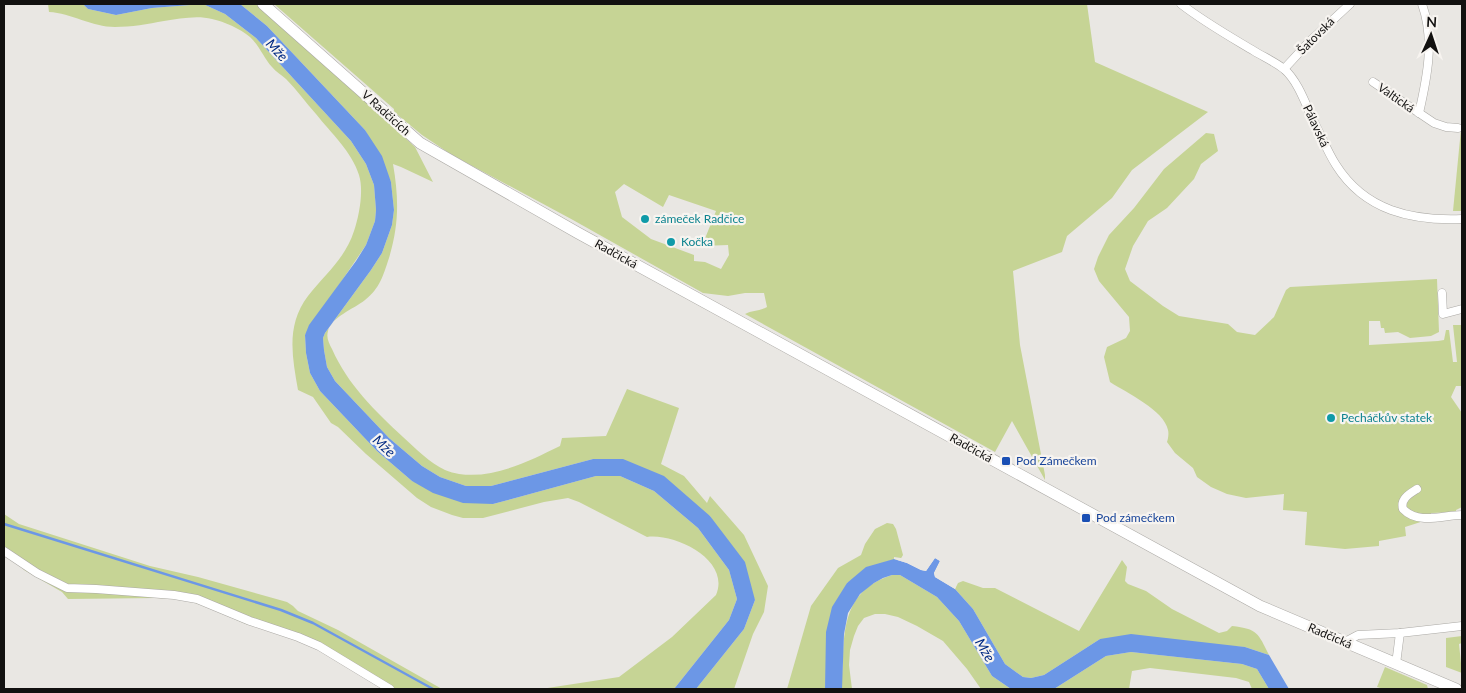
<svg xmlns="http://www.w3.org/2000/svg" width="1466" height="693" viewBox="0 0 1466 693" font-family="Lato,sans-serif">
<rect width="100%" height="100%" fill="#e9e7e3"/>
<g fill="#c6d495" fill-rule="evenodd">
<path d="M48,4H83L88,9L116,15L152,8L203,4L225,14L256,38L351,141L366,164L374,185L376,210L375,221L366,245L305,335L306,353L310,373L320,391L377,451L412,481L493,504L596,476H620L654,491L698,528L729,570L737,599L729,620L674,689H541L619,677L672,637L716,595C731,560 675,533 647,537L579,502L568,498L544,502L483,518H463L452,515L431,507L417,498L366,454L338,427L331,423L313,397L298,390C292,356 286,325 308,296C325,274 345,259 354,231C359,216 364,191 359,175C352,152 331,133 316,114C306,103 297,90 286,79C282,75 276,72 272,67C264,58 259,45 250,37C239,28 225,22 212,19C196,15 179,19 164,21C148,24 131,27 115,27C92,27 71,13 49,12Z"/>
<path d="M240,4H256L330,68L415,147L433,182L401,167L393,164C399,199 399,224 389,258C383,276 380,288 365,300C354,309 331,317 328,331C326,338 329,343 332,349C348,385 375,411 403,437C415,448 430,463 445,470C449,472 455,473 459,474C495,479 529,461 560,446L562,438L606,436L627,389L679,408L661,464L684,476L707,503L710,496L744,535L768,586L764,612L753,634L734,689H696L744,629L755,600L710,516L593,459L491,486H466L440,477L422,466L389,438L335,381L327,367L324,350L323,338L325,333L371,270L382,253L392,225L394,210L391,182L365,130L267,26Z"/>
<path d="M274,4H1087L1095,62L1208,112L1132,170L1112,198L1067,236L1062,252L1013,271L1020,345L1045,475V480L1012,421L995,452L745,314C752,310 760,311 767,307L764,293H745L728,296L703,293L573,220L452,155L422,135L394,112V109ZM624,184L663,207L669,195L716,211L702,246L728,245L729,255L721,269L705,262L694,261V255L651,239L622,217L615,192Z"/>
<path d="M1462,119V211H1453Z"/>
<path d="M1206,133L1214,134L1218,151L1201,164L1194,179L1167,208L1148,221L1133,246L1125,269L1130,281L1163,306L1179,316L1228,324L1237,332L1255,335L1274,317L1286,290L1290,287L1437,279L1439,332L1431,336L1410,338L1398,332L1385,333L1384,328H1381L1380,321H1369V345L1438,341L1444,340L1446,330H1449L1453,362H1457L1453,325H1462V386H1456L1451,397L1462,413V507L1456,510V512L1431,513L1430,519L1405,527L1406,536L1379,541V546L1345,549L1305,545L1307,512L1283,510L1284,494L1246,498L1227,494L1211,487L1197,477L1193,468L1175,453L1167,442C1168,439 1169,434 1168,430C1164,410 1127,393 1110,382L1104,357L1107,347L1126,338L1130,331L1129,317L1099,281L1094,269L1098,257L1109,235L1134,208L1164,169Z"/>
<path d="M4,514L19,524L150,566L198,577L287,602L293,606L298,611L338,630L442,689H384L325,652L290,637L246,624L204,606L184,599L157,598L68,599L62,592L24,570L4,546Z"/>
<path d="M887,523L893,524L896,529L903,555L900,560C884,558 861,575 847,583L825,685V689H787L811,606L838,568L861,555L865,544L875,529Z"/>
<path d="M1122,560L1127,567L1125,581L1128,584L1146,591L1172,609L1219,633L1227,631L1232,626C1258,629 1258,633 1269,655L1245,647L1100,639L1044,675L1031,678L1023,677L1005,664L973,609L955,589L958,583L963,581L983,588H995L1079,631Z"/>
<path d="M892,575H900L937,597L959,621L992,676L1011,689H981L967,669L943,641L917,626L898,617L885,614H875L864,618L858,626L854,636L850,650L849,665L852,689H842C841,679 843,668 843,658C844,619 850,588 892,575Z"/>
<path d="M1462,636V643L1459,644L1462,673L1446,667V638Z"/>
<path d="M1131,652L1242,664L1257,669L1269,689H1252L1249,682L1236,678L1150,668L1132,671L1129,689H1054L1106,656Z"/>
<path d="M1385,667L1427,685L1428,689H1384L1377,687Z"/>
</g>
<g fill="#6c97e6">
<path d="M83,4H203L152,8L116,15L88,9Z"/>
<path d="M203,4H240L267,26L365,130L382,156L391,182L394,210L392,225L382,253L371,270L325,333L323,338L324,350L327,367L335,381L389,438L422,466L440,477L466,486H491L593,459H623L664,476L710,516L745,562L755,600L744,629L696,689H674L729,620L737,599L729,570L698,528L654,491L620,476H596L493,504L463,503L433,493L412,481L377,451L320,391L310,373L306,353L305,335L309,325L356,261L366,245L375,221L376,210L374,185L366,164L351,141L256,38L225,14Z"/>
<path d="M935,558L940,561L934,573L935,577L955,589L973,609L1005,664L1023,677L1031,678L1044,675L1100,639L1131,634L1245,647L1269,655L1289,689H1269L1257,669L1242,664L1131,652L1106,656L1054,689H1011L992,676L959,621L937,597L900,575H892L883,578L874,583L860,594L848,613L844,634L842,689H825L826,632L832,607L847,583L866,567L894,559L907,563L921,570L926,571Z"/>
</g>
<path fill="#e9e7e3" d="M933,556H936L943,561L936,575L956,586L955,589L935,577L934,573L940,561L935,558L926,571L921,570L907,563L894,559V557L901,558L922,568H926Z"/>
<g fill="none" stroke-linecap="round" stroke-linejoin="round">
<path stroke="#6c97e6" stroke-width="2.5" d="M4,524L281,610L313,623L433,689"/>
<defs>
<g id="street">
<path d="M1181,4C1204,22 1229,36 1254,51C1264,57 1275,62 1284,69C1297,80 1305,102 1312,118C1320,133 1327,151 1336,165C1365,211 1412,221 1462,219"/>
<path d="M1284,69L1309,42L1350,4"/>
<path d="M1373,82L1434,123L1446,127L1458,128"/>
<path d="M1419,113C1427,78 1435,40 1422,4"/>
<path d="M1442,293L1443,314L1462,309"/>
<path d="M1417,489C1409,494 1400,499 1403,509C1418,525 1443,515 1462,515"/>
<path d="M4,551L37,573L67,588L96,589L174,595L197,599L250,621L298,637L319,646L390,689"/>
<path d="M1345,642L1358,635L1400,633L1462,626"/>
<path d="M1396,664L1400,633"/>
</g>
<path id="secondary" d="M263,4L420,143L578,233L1260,606L1456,689"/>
</defs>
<use href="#street" stroke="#aba9a5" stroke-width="9"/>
<use href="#secondary" stroke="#aba9a5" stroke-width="12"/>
<use href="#street" stroke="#fff" stroke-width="8"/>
<use href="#secondary" stroke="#fff" stroke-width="11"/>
</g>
<g fill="#0f9aa8" stroke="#f7f4f0" stroke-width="2">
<circle cx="645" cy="219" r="5"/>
<circle cx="671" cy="242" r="5"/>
<circle cx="1331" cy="418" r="5"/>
</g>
<g fill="#1a4fb4" stroke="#f7f4f0" stroke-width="2">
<rect x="1001" y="456" width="10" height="10" rx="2.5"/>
<rect x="1081" y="513" width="10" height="10" rx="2.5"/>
</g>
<g text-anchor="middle" stroke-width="4.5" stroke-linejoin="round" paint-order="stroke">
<g font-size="12" fill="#121110" stroke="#f7f4f0">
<text transform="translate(1316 36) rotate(-45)" y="4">Šatovská</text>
<text transform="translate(1396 98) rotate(35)" y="4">Valtická</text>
<text transform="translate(386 113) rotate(42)" y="4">V Radčicích</text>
<text transform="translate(1316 126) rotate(65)" y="4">Pálavská</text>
<text transform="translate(616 254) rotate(29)" y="4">Radčická</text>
<text transform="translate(971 448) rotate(29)" y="4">Radčická</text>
<text transform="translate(1330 636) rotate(23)" y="4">Radčická</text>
</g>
<g font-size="12" fill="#0d838f" stroke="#f7f4f0" text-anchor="start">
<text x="655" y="223">zámeček Radčice</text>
<text x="681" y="246">Kočka</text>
<text x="1341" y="422">Pecháčkův statek</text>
</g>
<g font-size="12" fill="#164399" stroke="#f7f4f0" text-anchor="start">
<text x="1016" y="465">Pod Zámečkem</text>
<text x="1096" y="522">Pod zámečkem</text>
</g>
<g font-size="14" font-style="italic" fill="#002983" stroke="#f7f4f0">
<text transform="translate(277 50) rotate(47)" y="5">Mže</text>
<text transform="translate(384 446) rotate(43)" y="5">Mže</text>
<text transform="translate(985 650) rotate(60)" y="5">Mže</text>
</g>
</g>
<rect width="1466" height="693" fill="none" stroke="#121110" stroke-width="10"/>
<g transform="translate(1431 35) rotate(3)" stroke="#f7f4f0" stroke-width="4" paint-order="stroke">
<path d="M0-4L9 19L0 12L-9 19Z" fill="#121110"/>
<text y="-8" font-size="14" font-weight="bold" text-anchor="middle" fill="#121110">N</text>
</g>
</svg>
